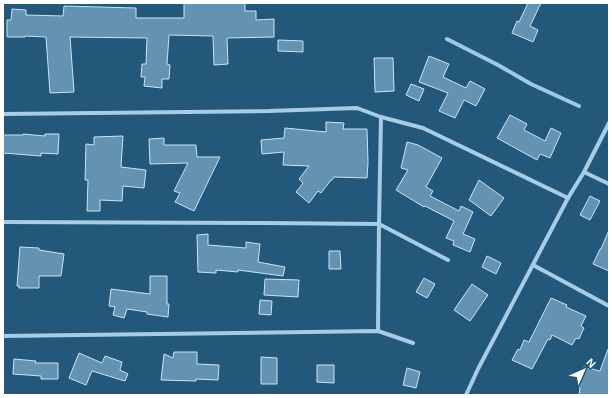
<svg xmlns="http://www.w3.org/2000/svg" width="612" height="398" viewBox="0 0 612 398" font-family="Arial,sans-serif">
<rect width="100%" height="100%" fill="#23587b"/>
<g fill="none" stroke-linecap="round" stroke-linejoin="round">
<path stroke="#9acae6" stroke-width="4" d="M447,39L498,65L531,84L579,106"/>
</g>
<g fill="#6493b1" stroke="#c9e4f4">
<path d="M184,3H245V11H256V20L274,19V37L227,38L228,64L214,65L213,36L169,35L167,64L170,65L169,79H162V88L144,86L145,77H141L142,64H146L147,38L70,37L74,92L50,93L46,37L25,36V37H7V20H11L12,9L26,10V15L63,16L64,6L136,8V18H184Z"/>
<path d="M528,3H541L530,26L538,30L533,42L512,33L517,21L519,22Z"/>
<path d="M278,40L303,41V52L278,51Z"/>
<path d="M429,56L449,64L443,77L466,88L470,81L485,89L476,106L464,100L455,118L439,111L448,93L419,82Z"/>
<path d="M374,58H393L394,91L375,92Z"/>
<path d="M411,84L424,89L419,101L406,95Z"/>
<path d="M510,115L527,124L524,130L545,141L551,128L561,133L550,158L540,154L537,160L497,138Z"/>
<path d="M326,122L344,123L343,129H367L368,163L367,178L334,177L332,180H331L321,193L318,191L309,203L296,192L303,183L299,179L309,166L283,165L284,152L262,154L261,140L284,138L285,128L326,132Z"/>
<path d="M23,134L45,136V134H59L58,154L41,153V156L3,153V135H23Z"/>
<path d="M123,136L121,167L146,170L144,188L123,186L122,201L100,200V211H87L88,180H85L86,144L94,145V137Z"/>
<path d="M164,138V145H196L197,157H220L194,211L175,202L180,193L174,191L188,163L150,164L149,139Z"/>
<path d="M407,142L418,145L442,158L426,187L433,191L430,196L459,211L461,206L473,212L463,234L475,239L470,252L453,245L454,241L446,238L454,221L425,206L424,207L396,190L408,170L401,168Z"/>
<path d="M479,180L504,198L491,216L469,200Z"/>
<path d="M590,196L600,201L590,220L580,215Z"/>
<path d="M609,230V271L593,264L600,249H601Z"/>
<path d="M208,234V245L246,248V242L260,244L258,262L285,267L283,276L238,270V272L216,270V273L198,272L197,235Z"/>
<path d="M20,247L39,248V250L64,254L61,276H39V288H19V286H17Z"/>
<path d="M329,251H340L341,269H329Z"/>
<path d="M487,256L501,263L496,274L482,267Z"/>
<path d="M150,276H167V304H169L168,317L147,314V312L127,309L124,318L113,315L115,307L109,306L111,289L150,294Z"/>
<path d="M424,278L435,284L427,298L416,292Z"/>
<path d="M265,279L299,280L298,297L264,295Z"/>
<path d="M472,284L488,295L470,321L454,310Z"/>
<path d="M551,298L567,305L566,307L586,316L581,326L584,328L579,339L576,338L572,345L552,335L550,340L548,339L532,369L512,360L518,349L520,350L524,340L529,342Z"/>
<path d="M260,300L272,301L271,315L259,314Z"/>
<path d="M608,349H609V395H579L580,388H579L584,367L600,371Z"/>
<path d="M174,352H197V364L219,365L218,380L196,379V381L161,380L164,354L173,358Z"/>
<path d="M79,353L102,363L105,356L122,362L120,370L128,374L125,381L92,371L86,385L69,378Z"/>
<path d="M261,357L277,358V384H261Z"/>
<path d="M14,359L36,361L35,363H58V379H41V376L13,374Z"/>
<path d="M317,365H334V383L317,382Z"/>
<path d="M407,368L420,372L416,388L403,385Z"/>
</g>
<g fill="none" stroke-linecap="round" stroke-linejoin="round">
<g stroke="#a6cde5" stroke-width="4">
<path d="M3,114L269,111L357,108L381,117L423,128L568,198"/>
<path d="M584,172L609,184"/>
<path d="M3,222L264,223L379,224L448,260"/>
<path d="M533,265L609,306"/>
<path d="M378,331L379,224L381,117"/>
<path d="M3,336L378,331L413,343"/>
<path d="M466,395L478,369L568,198L584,172L609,123"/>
</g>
</g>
<rect width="612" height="398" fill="none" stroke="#ffffff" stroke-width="8"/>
<g transform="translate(584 370) rotate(45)" stroke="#23587b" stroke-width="3" paint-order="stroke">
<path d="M0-3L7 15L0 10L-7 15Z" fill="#ffffff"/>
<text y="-6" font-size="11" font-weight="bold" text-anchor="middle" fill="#ffffff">N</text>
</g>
</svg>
